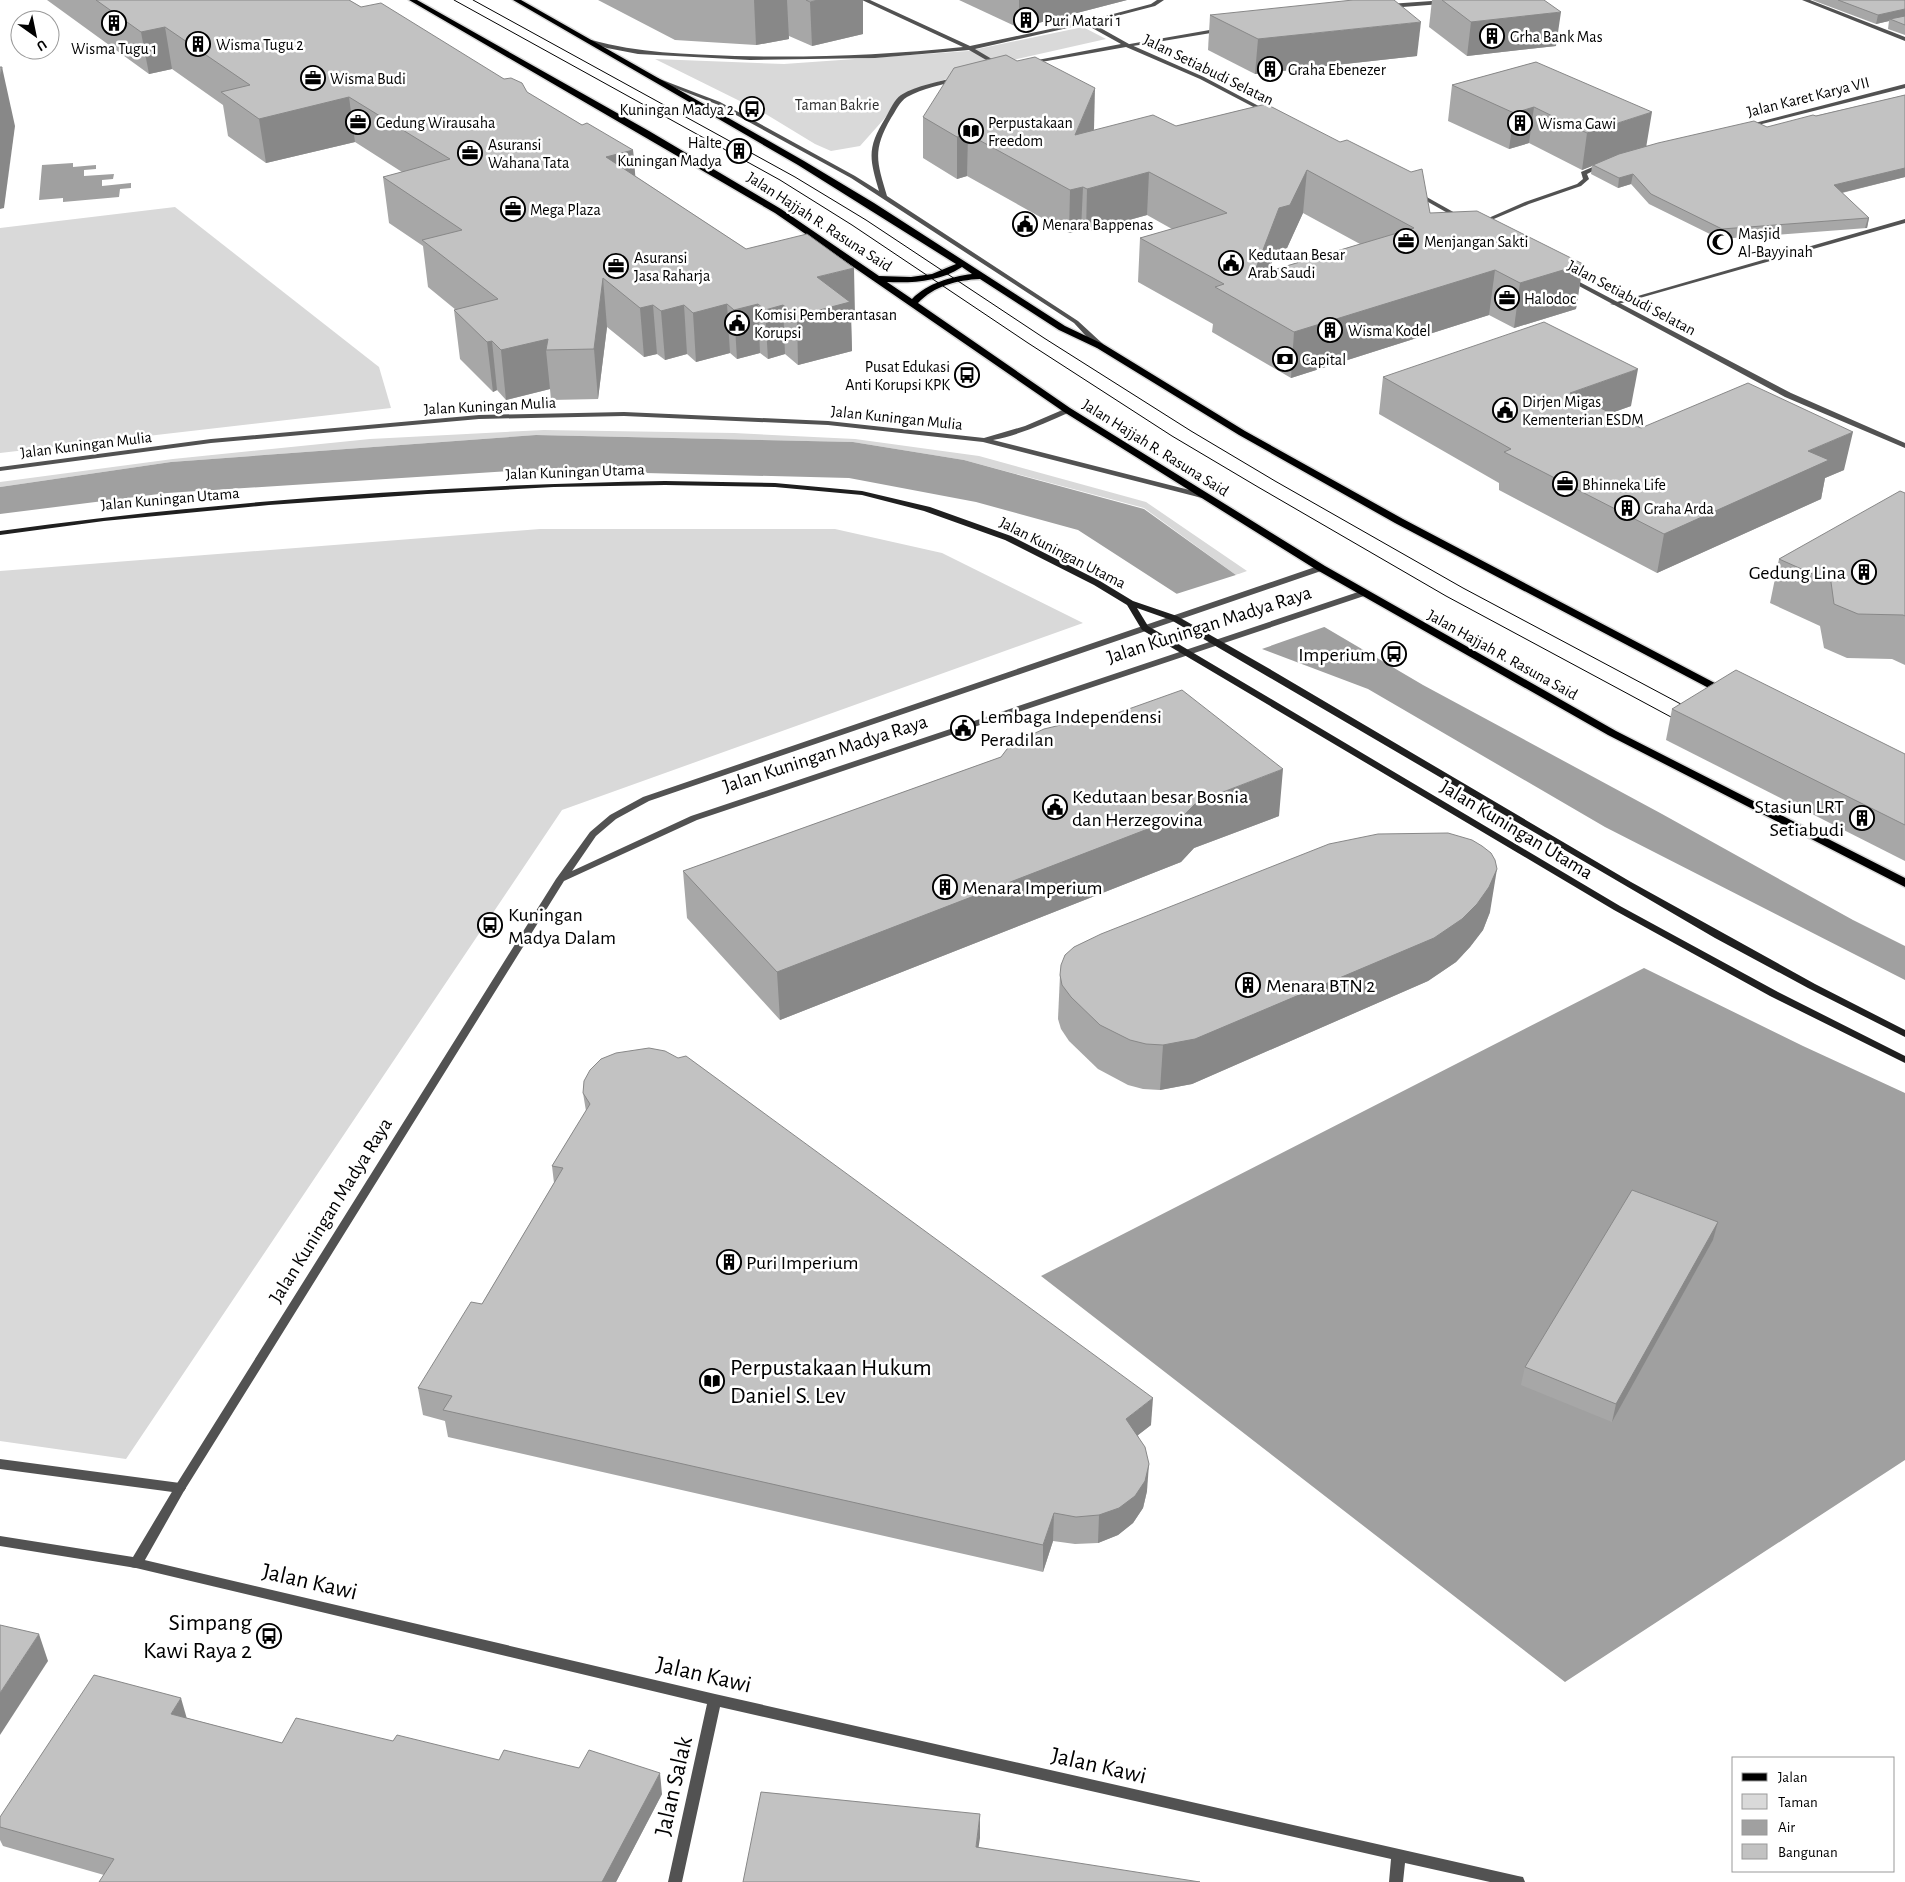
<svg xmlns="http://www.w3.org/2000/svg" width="1905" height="1882" viewBox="0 0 1905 1882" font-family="'Alegreya Sans',sans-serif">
<rect width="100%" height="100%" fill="#fff"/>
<g fill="#d9d9d9">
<path d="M1083,27L1106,39L991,65L909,91L860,146L831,151L815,144L764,113L655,59L784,64L968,51Z"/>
<path d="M175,207L379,367L391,408L0,453V228Z"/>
<path d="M544,430L734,433L855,439L979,456L1146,502L1247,571L1236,575L1144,508L964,460L853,442L536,435L171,462L0,487V482L173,459L370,439Z"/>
<path d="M540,529H835L942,553L1083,623L562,810L126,1459L0,1441V571Z"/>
</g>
<g fill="#a0a0a0">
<path d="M73,163V167L96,165V169L84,170V176L114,174L113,179L102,180V186L131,183V188L120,189L119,197L63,202V198L39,200L42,165Z"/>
<path d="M536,435L853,442L964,460L1144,509L1236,575L1423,685L1662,814L1853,920L1905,946V980L1605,827L1368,689L1262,649L1078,530L976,502L849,478L527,470L167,493L0,514V487L171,462Z"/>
<path d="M1644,968L1803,1046L1905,1093V1460L1565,1682L1041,1276Z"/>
</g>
<path fill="#fff" d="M1239,574L1327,626L1259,650L1173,595Z"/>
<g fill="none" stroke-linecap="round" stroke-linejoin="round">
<defs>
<path id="primary" d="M409,0H417L649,131L781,209L879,276L911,277L932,274L956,264L798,165L513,0H521L804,161L874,203L1065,326L1103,344L1245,431L1403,519L1730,691L1732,693L1730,695H1722L1395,523L1239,435L1097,348L1059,330L980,279C957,280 934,286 918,303L1070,408L1325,566L1616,731L1905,878V887L1608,735L1317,570L1064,412L775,213ZM962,267L972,274C950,277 928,283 912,299L887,282C913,283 939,282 962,267Z"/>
</defs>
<use href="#primary" stroke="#dbdbdb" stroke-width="3"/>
<g fill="#525252" fill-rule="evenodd">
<path d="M1157,0H1164L1155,6L1086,24L1083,22L1151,4Z"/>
<path d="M1446,0H1471L1468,2L1389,8L1386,6L1389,4Z"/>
<path d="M1802,0H1810L1905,37V41Z"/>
<path d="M1221,28L1224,30L1223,31L1127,47L1124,45Z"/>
<path d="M1905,84V88L1746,128L1743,126Z"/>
<path d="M1602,163L1607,164L1587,174L1589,179L1581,186L1529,204L1482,224L1477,223L1525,202L1577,184L1583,179L1581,172Z"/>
<path d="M1905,219V223L1615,305L1610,304Z"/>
<path d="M0,1459L180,1483L184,1485L186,1488L184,1491L180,1493L0,1469Z"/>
<path d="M136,1558L715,1694L1518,1876L1523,1877L1525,1882H1490L1405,1863L1403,1882H1389L1391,1859L720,1707L682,1882H668L707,1704L136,1568L131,1567L130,1563L131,1559Z"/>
</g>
<g fill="#525252" fill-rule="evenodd">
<path d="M862,0H870L970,46L1088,21L1129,44L1204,77L1270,112L1265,113L1200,79L1126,47L1030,64L1027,62L1121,44L1085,24L975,49L1002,65V67L1000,68L969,50L875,58L750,60L638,54L607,48L588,42L591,40C638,53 686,54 735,56C811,58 887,55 963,47Z"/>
<path d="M957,77L959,78V80C942,85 923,88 907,97C899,102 896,111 891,118C872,151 877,162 887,196L1078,321L1103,344V348H1097L1074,323L851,178L716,104L652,79L657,78L720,102L855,176L879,191C869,157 867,148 886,117C890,110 894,100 901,95C917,85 939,82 957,77Z"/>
<path d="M1416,191L1464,218L1465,219L1460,220L1414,194V192Z"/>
<path d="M1566,277H1570L1791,393L1905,443V448L1785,397L1566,279Z"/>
<path d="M1067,408L1071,410L1070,412C1045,423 1020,435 993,440L1205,494L1206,496L1202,498L983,442L828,425L624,416L479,419L211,443L0,471V467L211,439L479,415L624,412L828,421L984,438L1025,426Z"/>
<path d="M1318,566H1324L1325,568L1324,570L649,801L616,819L596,836L572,871L691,816L1361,591H1367L1368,593L1367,595L697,820L564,881L184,1491L141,1567L136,1568L0,1546V1536L133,1557L176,1485L556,879L590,832L610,815L643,797Z"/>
</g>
<path fill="#1f1f1f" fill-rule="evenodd" d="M665,481L775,483L862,491L930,507L1011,536L1100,581L1133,601L1177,616L1268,668L1631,882L1815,984L1905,1030V1037L1808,988L1715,938L1171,620L1137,608L1148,626L1620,906L1778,992L1905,1056V1063L1770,996L1614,910L1142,630L1127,605L1094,585L1005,540L924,511L862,495L775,487L665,485L554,487L427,494L269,505L104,521L0,535V531C220,501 443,485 665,481Z"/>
<use href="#primary" fill="#000" fill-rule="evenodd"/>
<g stroke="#000" stroke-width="1">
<path d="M454,0L780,180L852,225L1028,343L1172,436L1258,487L1446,596L1684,724"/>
<path d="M473,0L795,177L866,220L1044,338L1191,431L1275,481L1463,588L1692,710"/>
</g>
</g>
<g fill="#a7a7a7" fill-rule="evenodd">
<path d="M47,0H349L361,7L504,79L582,125L633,150L635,176L746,249L855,316L851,317L852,351L798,365L785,354L768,359L760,353L737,359L730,353L696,362L687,354L665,360L657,354L644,357L607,327L598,399L551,400L550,389L506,400L497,390L493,392L460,359L454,310H456L428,287L423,246L389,223L383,177L402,172L355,142L266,163L228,136L223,105L172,69L149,74Z"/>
<path d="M598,0H863V34L812,46L789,36V39L756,45L675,40Z"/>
<path d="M959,0H1127L1019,28Z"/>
<path d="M1432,0H1544L1556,46L1467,56L1429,27Z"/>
<path d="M1812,0H1905V35L1888,29L1889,21L1876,24Z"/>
<path d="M1210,15L1417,56L1255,74L1208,50Z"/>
<path d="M1536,62L1647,146L1767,127L1905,95V177L1842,193L1869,218L1867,228L1720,239L1649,204L1631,184L1618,188L1591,174L1592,166L1582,170L1529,143L1509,149L1448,121L1452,85Z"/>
<path d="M1266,104L1430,213L1583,264L1576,309L1514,328L1489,315L1291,378L1212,332L1213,324L1138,282L1140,238L1172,229L1147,215L1086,232L1081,230L1069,233L967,176L957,179L923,158V117L1094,129L1093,130L1176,126ZM1303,213L1360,244L1269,271L1276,251L1287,248Z"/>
<path d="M1383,377L1631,406L1611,413L1641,428L1844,470L1825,478L1821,499L1657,573L1499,490V483L1379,414Z"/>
<path d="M1905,493V665L1892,659L1847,658L1824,648L1820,626L1770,603L1779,559Z"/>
<path d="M1672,709L1905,754V861L1666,740Z"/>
<path d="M1001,757L1279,816L1194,848L1181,862L780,1020L687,918L683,871Z"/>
<path d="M1490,912L1483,930L1470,947L1456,962L1428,981L1192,1084L1160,1090L1143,1089L1128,1085L1098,1069L1069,1041L1061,1029L1058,1019L1060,975Z"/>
<path d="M583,1093L1151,1425L1138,1435L1147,1491L1143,1508L1133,1523L1118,1535L1098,1543L1075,1544L1053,1541L1043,1572L448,1437L445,1421L423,1415L418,1388L482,1304L554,1183L552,1166L586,1111Z"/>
<path d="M1718,1222L1713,1240L1612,1422L1521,1385L1525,1367Z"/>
<path d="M187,1718L282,1743L393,1741L499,1760L662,1794L616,1882H99L104,1875L3,1846L0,1840V1817Z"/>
</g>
<g fill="#888">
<path d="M754,0H787L789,39L756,45Z"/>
<path d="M818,0H863V34L812,46L810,2Z"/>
<path d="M1019,0H1127L1019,28Z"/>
<path d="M1905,9V18L1890,19L1889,21L1876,24L1878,15Z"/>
<path d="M1561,12L1556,46L1467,56L1471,22Z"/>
<path d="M1421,22L1417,56L1255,74L1258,39Z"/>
<path d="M165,27L172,69L149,74L141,32Z"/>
<path d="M2,67L15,126L4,208L0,209V78Z"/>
<path d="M1095,88L1094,129L1074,177L1075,135Z"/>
<path d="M349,97L355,142L266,163L259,119Z"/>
<path d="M1534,107L1529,143L1509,149L1514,113Z"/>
<path d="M1652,112L1646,148L1593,165L1592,166L1582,170L1587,133Z"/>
<path d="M968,134L967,176L957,179V137Z"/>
<path d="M633,150L637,195L606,157Z"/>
<path d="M1905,168V177L1832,195L1834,185Z"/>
<path d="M1307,170L1303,213L1287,248L1276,251L1254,309L1253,276L1279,208Z"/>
<path d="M1149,172L1147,215L1086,232L1087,189Z"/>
<path d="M1633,174L1631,184L1618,188L1619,178Z"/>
<path d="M1083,187L1081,230L1069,233L1070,190Z"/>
<path d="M1868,218H1869L1867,228H1865Z"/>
<path d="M1583,264L1576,309L1514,328L1520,283Z"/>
<path d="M854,268L855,316L851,317L852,351L798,365L797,316L817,277Z"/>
<path d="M1495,270L1489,315L1291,378L1294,332Z"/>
<path d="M603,278L607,327L598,399L594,349Z"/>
<path d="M727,304L730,353L696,362L693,313Z"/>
<path d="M758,304L760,353L737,359L734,310Z"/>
<path d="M653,305L657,354L644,357L640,308Z"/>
<path d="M684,305L687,354L665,360L661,311Z"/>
<path d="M783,305L785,354L768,359L765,310Z"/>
<path d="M548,339L546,350L550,389L506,400L501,350Z"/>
<path d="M492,341L497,390L493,392L487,342Z"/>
<path d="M1638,369L1631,406L1564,430L1570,393Z"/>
<path d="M1853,432L1844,470L1825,478L1821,499L1657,573L1664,534L1808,451Z"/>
<path d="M1283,769L1279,816L1194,848L1181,862L780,1020L777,972L1197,802Z"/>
<path d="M1497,869L1490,912L1483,930L1470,947L1456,962L1428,981L1192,1084L1160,1090L1163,1045Z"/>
<path d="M1718,1222L1713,1240L1612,1422L1616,1404Z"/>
<path d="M1153,1398L1151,1425L1124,1446L1126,1419Z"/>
<path d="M1149,1464L1147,1491L1143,1508L1133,1523L1118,1535L1098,1543L1099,1515Z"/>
<path d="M1054,1513L1053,1541L1043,1572V1545Z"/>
<path d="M39,1634L48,1661L0,1735V1693Z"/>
<path d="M181,1698L187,1719L171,1714Z"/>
<path d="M660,1773L662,1794L616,1882H602Z"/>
<path d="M980,1814V1838L975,1870L976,1847Z"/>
</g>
<g fill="#c2c2c2" stroke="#888" fill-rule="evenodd">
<path d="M96,0H349L361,7L381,3L504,79L511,78L522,83L527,92L582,125L587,123L633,150L606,157L746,249L807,234L854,268L817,277L850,302L797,316L783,305L765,310L758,304L734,310L727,304L693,313L684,305L661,311L653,305L640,308L603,278L594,349L546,350L548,339L501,350L492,341L487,342L454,310L498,299L422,240L462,230L383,177L450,159L349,97L259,119L221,92L250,85L165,27L141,32Z"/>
<path d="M806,0H818L810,2Z"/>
<path d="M1353,0H1394L1421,22L1258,39L1210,15Z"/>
<path d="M1442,0H1544L1561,12L1471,22Z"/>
<path d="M1838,0H1905V9L1878,15Z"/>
<path d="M1905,16V25L1890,19Z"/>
<path d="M1006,55L1017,61L1035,57L1095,88L1075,135L1153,115L1176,126L1266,104L1340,142L1347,140L1411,172L1422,169L1430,213L1477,211L1583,264L1520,283L1495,270L1294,332L1215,287L1224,284L1140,238L1227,213L1149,172L1087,189L1083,187L1070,190L968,134L957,137L923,117L954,68ZM1307,170L1414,228L1253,276L1279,208L1290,205Z"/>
<path d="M1536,62L1652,112L1587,133L1534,107L1514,113L1452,85Z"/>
<path d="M0,67H2L0,78Z"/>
<path d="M1905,95V168L1834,185L1869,218H1868L1722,229L1651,194L1633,174L1619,178L1593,165L1619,154L1658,143L1754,121L1767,127L1813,115L1816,116Z"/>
<path d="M1544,322L1638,369L1570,393L1641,428L1748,383L1853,432L1808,451L1829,460L1664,534L1504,452L1511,449L1383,377Z"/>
<path d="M1900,491L1905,493V616L1903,615L1858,614L1834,604L1831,582L1779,559Z"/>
<path d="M1736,670L1905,754V825L1672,709Z"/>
<path d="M1182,690L1283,769L1197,802L1184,815L777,972L683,871L1001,757L1007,749L1024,738L1044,729L1069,723L1095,721Z"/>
<path d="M1448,833L1472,840L1482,846L1491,853L1495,860L1497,869L1489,887L1477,904L1462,919L1434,938L1195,1039L1163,1045L1146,1044L1130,1040L1100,1025L1071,997L1062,985L1060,975L1061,965L1065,955L1074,947L1101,934L1329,844L1378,834Z"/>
<path d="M649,1048L665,1051L678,1058L686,1056L1153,1398L1126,1419L1145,1447L1149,1464L1145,1481L1135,1496L1119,1508L1099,1515L1076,1517L1054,1513L1043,1545L443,1410L452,1396L418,1388L471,1302L482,1304L563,1168L552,1166L590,1104L583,1093L584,1081L590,1070L601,1059L616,1053Z"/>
<path d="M1632,1190L1718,1222L1616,1404L1525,1367Z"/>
<path d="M0,1625L39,1634L0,1693Z"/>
<path d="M94,1675L181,1698L171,1714L282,1743L296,1718L393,1741L397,1735L499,1760L504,1750L579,1768L589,1750L660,1773L602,1882H99L114,1859L0,1827V1817Z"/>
<path d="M761,1792L980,1814L976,1847L1200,1882H743Z"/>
</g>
<defs>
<symbol id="building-ring" viewBox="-11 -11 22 22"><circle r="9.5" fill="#fff" stroke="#000" stroke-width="1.5"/><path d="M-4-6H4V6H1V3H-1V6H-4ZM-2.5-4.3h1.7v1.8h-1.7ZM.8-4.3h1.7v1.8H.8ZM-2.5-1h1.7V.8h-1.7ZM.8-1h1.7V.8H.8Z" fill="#000"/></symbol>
<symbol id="office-ring" viewBox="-11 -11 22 22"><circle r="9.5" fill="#fff" stroke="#000" stroke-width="1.5"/><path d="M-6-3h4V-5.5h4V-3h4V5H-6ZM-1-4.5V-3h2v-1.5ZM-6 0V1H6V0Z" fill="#000"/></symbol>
<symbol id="bus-ring" viewBox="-11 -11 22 22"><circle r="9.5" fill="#fff" stroke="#000" stroke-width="1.5"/><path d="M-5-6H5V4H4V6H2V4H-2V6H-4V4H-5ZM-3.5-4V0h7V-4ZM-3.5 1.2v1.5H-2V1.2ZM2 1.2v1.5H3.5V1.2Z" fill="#000"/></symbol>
<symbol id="library-ring" viewBox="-11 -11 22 22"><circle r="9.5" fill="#fff" stroke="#000" stroke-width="1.5"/><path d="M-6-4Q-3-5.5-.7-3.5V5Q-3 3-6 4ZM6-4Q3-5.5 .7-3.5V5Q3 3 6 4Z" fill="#000"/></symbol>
<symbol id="civic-ring" viewBox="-11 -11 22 22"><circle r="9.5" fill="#fff" stroke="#000" stroke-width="1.5"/><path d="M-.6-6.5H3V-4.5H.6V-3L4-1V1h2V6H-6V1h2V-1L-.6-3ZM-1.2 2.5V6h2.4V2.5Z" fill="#000"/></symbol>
<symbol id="mosque-ring" viewBox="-11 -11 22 22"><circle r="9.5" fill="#fff" stroke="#000" stroke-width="1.5"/><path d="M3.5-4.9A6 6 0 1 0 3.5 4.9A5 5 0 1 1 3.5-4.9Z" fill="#000"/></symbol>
<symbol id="bank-ring" viewBox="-11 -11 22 22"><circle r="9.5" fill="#fff" stroke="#000" stroke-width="1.5"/><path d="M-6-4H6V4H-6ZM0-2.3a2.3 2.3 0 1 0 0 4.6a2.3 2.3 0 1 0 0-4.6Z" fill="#000"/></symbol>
</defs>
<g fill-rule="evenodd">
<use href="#building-ring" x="1012" y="6" width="28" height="28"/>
<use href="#building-ring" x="100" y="9" width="28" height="28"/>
<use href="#building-ring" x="1478" y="22" width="28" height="28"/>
<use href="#building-ring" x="184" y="30" width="28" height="28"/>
<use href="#building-ring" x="1256" y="55" width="28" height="28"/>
<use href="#office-ring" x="299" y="64" width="28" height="28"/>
<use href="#bus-ring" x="738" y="95" width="28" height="28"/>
<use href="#office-ring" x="344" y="108" width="28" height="28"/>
<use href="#building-ring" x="1506" y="109" width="28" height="28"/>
<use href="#library-ring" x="957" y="117" width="28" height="28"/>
<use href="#building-ring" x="725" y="137" width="28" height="28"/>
<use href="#office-ring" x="456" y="139" width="28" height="28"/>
<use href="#office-ring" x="499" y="195" width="28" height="28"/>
<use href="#civic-ring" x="1011" y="210" width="28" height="28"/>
<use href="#office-ring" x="1392" y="227" width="28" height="28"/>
<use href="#mosque-ring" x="1706" y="228" width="28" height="28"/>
<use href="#civic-ring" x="1217" y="249" width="28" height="28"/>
<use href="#office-ring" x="602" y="252" width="28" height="28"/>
<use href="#office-ring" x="1493" y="284" width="28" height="28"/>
<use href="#civic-ring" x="723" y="309" width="28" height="28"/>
<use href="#building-ring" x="1316" y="316" width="28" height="28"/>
<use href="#bank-ring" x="1271" y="345" width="28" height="28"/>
<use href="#bus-ring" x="953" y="361" width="28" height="28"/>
<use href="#civic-ring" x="1491" y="396" width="28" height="28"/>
<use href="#office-ring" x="1551" y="470" width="28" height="28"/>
<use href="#building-ring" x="1613" y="494" width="28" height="28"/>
<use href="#building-ring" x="1850" y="558" width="28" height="28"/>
<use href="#bus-ring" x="1380" y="640" width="28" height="28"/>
<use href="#civic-ring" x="949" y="714" width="28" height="28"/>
<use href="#civic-ring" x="1041" y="793" width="28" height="28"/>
<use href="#building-ring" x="1848" y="804" width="28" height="28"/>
<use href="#building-ring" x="931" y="873" width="28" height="28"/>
<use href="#bus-ring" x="476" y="911" width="28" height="28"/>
<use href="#building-ring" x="1234" y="971" width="28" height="28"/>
<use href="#building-ring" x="715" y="1248" width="28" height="28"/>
<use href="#library-ring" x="698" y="1367" width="28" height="28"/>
<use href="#bus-ring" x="255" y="1622" width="28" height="28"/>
</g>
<g text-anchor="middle" stroke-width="5" stroke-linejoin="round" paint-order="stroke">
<g font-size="16" fill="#000" stroke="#fff" text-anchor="start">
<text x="1044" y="26">Puri Matari 1</text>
<text x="1510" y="42">Grha Bank Mas</text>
<text x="216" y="50">Wisma Tugu 2</text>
<text x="114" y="54" text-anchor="middle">Wisma Tugu 1</text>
<text x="1288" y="75">Graha Ebenezer</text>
<text x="330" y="84">Wisma Budi</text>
<text x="734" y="115" text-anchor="end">Kuningan Madya 2</text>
<text x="376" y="128">Gedung Wirausaha</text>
<text x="988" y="128">Perpustakaan<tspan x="988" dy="18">Freedom</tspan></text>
<text x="1538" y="129">Wisma Gawi</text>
<text x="722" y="148" text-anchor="end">Halte<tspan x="722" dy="18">Kuningan Madya</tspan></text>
<text x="488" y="150">Asuransi<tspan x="488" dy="18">Wahana Tata</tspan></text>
<text x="530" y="215">Mega Plaza</text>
<text x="1042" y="230">Menara Bappenas</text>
<text x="1738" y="239">Masjid<tspan x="1738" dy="18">Al-Bayyinah</tspan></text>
<text x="1424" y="247">Menjangan Sakti</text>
<text x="1248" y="260">Kedutaan Besar<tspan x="1248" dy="18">Arab Saudi</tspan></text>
<text x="634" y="263">Asuransi<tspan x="634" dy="18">Jasa Raharja</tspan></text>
<text x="1524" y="304">Halodoc</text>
<text x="754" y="320">Komisi Pemberantasan<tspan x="754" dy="18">Korupsi</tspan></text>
<text x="1348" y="336">Wisma Kodel</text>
<text x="1302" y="365">Capital</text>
<text x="950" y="372" text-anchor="end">Pusat Edukasi<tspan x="950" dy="18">Anti Korupsi KPK</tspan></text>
<text x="1522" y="407">Dirjen Migas<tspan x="1522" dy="18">Kementerian ESDM</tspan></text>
<text x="1582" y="490">Bhinneka Life</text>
<text x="1644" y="514">Graha Arda</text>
</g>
<g font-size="16" fill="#000" stroke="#fff">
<text transform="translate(1209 69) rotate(26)" y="6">Jalan Setiabudi Selatan</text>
<text transform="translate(1808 96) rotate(-14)" y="6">Jalan Karet Karya VII</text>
<text transform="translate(820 221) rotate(33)" y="6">Jalan Hajjah R. Rasuna Said</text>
<text transform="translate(1632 297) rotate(28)" y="6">Jalan Setiabudi Selatan</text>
<text transform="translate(490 405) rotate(-3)" y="6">Jalan Kuningan Mulia</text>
<text transform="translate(897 417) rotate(6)" y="6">Jalan Kuningan Mulia</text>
<text transform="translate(86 444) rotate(-7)" y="6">Jalan Kuningan Mulia</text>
<text transform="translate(1156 447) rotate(32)" y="6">Jalan Hajjah R. Rasuna Said</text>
<text transform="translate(575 471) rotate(-2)" y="6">Jalan Kuningan Utama</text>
<text transform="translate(170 498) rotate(-5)" y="6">Jalan Kuningan Utama</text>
<text transform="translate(1063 552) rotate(27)" y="6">Jalan Kuningan Utama</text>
<text transform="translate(1503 654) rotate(29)" y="6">Jalan Hajjah R. Rasuna Said</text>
</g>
<g font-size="16" fill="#303030" stroke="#fff">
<text x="837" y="110">Taman Bakrie</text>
</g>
<g font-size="20" fill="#000" stroke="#fff" text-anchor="start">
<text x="1846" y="579" text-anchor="end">Gedung Lina</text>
<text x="1376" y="661" text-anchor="end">Imperium</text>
<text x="980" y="723">Lembaga Independensi<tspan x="980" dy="23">Peradilan</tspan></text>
<text x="1072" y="803">Kedutaan besar Bosnia<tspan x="1072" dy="23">dan Herzegovina</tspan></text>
<text x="1844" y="813" text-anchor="end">Stasiun LRT<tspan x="1844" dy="23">Setiabudi</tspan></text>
<text x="962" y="894">Menara Imperium</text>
<text x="508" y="921">Kuningan<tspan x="508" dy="23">Madya Dalam</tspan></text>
<text x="1266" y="992">Menara BTN 2</text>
<text x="746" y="1269">Puri Imperium</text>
</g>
<g font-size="20" fill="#000" stroke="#fff">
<text transform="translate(1209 624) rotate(-18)" y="7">Jalan Kuningan Madya Raya</text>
<text transform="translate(825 753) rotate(-18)" y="7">Jalan Kuningan Madya Raya</text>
<text transform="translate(1517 829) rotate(31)" y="7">Jalan Kuningan Utama</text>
<text transform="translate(330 1210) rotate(-58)" y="7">Jalan Kuningan Madya Raya</text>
</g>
<g font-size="24" fill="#000" stroke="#fff" text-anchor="start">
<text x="730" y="1375">Perpustakaan Hukum<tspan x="730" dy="28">Daniel S. Lev</tspan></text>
<text x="252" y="1630" text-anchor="end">Simpang<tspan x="252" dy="28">Kawi Raya 2</tspan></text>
</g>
<g font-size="24" fill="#000" stroke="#fff">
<text transform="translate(310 1581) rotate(13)" y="8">Jalan Kawi</text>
<text transform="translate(704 1674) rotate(13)" y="8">Jalan Kawi</text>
<text transform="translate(1099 1765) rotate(13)" y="8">Jalan Kawi</text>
<text transform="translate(673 1786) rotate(-77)" y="8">Jalan Salak</text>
</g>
</g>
<rect x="1732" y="1757" width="162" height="115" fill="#ffffff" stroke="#999999"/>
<rect x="1742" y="1773" width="25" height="8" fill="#000000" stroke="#999999"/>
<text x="1778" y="1782" font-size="15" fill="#000000">Jalan</text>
<rect x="1742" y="1794" width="25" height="15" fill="#d9d9d9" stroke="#999999"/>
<text x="1778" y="1807" font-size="15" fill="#000000">Taman</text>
<rect x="1742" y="1820" width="25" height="15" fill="#a0a0a0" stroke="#999999"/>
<text x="1778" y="1832" font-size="15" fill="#000000">Air</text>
<rect x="1742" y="1844" width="25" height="15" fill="#c2c2c2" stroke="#999999"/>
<text x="1778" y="1857" font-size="15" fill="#000000">Bangunan</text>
<g transform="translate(35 35) rotate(147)"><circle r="24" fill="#ffffff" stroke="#999999"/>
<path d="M0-4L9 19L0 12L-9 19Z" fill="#000000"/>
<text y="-8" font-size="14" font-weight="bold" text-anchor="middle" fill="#000000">U</text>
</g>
</svg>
